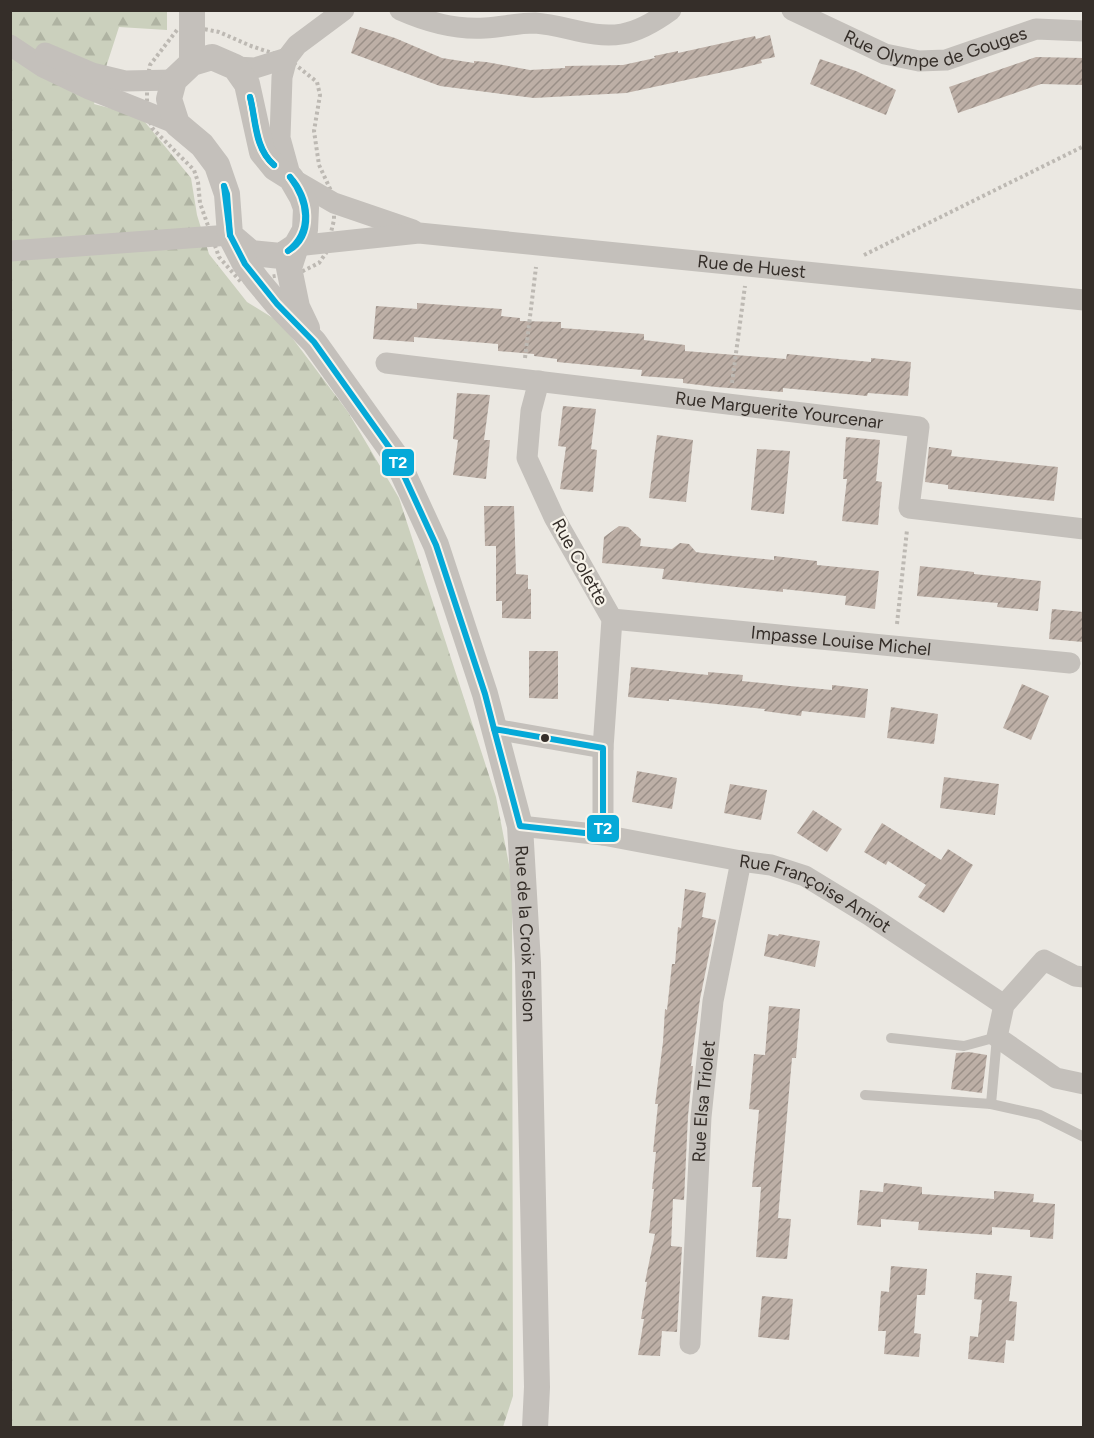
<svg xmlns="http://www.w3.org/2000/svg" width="1094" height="1438" viewBox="0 0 1094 1438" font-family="Figtree,sans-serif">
<defs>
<pattern id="forest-firs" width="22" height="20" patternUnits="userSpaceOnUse" patternTransform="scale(1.5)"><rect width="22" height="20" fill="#cbd0bd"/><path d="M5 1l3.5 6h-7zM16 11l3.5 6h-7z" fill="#afb3a2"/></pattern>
<pattern id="building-hatch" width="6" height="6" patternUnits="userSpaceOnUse" patternTransform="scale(1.5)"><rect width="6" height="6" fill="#bdafa6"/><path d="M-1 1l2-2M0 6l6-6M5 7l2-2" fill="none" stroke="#9a8f87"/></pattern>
</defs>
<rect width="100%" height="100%" fill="#ebe8e2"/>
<path fill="url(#forest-firs)" d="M10,11H167V30L119,27L94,104L140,116L191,178L197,215L209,254L247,302L281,323L348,412L399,498L496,797L512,880L513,1396L503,1427H11Z"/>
<g fill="url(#building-hatch)">
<path d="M360,27L395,38L442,58L474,63V61L486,62L530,70L565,68V66L623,65L655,58L654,56L678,51V53L755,36L756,39L770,35L775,57L761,60L762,63L737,69L626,93L534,98L440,86L351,53Z"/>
<path d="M1036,57L1083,58V85L1041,84L958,113L949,87Z"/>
<path d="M820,59L856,71L896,90L886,115L810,84Z"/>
<path d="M417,303L502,309L501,316L520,318V321L561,322V328L644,334V340L685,345V351L786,359L787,354L871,362V358L911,362L908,396L868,393L867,396L783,388V392L716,387L683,383V379L641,376L642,370L557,362V359L534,356V354L498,351V344L414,337V342L373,339L376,306L417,309Z"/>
<path d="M457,393L490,395L484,440H490L486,479L453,475L458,440L453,439Z"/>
<path d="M563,406L596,409L591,449L597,450L593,492L560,489L566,447L558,446Z"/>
<path d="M657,435L693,440L686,502L649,498Z"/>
<path d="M846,437L880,440L876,481L882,482L878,525L842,521L847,479H843Z"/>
<path d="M929,447L952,450L951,456L1058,467L1054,501L948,489V485L925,482Z"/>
<path d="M757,449L790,451L784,514L751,510Z"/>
<path d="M484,506H514L516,574L528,575V589H531V619L502,618V601H496V546H485Z"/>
<path d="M619,526L628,527L641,539L640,546L672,549L680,543L689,544L696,552L702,553L774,560V556L817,561V565L879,571L875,609L845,605L846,596L783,589V592L662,579L664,569L602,563L604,537Z"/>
<path d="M920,566L974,572V574L1041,581L1038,611L997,607L998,603L917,596Z"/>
<path d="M1052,609L1083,612V642L1049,639Z"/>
<path d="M529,651H558V699L529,698Z"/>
<path d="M631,667L708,675V672L743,675L742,681L790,686L832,690V685L868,689L865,718L802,711L801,716L764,711L765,709L669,699V701L628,697Z"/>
<path d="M1022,684L1049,696L1031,740L1003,728Z"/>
<path d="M891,707L938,714L934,744L887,738Z"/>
<path d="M637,771L677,778L672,809L632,802Z"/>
<path d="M944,777L999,784L995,815L940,808Z"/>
<path d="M730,784L767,790L761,820L724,813Z"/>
<path d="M813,810L842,829L827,852L797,833Z"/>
<path d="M882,823L941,860L948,849L973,865L944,913L918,897L926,885L888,861L886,865L864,852Z"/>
<path d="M685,889L706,893L702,917L716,920L700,999L691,1066H693L688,1116L684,1200L673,1199L671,1246L682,1247L677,1332L662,1331L660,1356L638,1355L644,1319H641L647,1282H645L655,1234L649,1233L654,1189H652L656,1152H653L658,1104H655L663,1042L665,1009L667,1010L672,964H675L678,927L681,928Z"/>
<path d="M768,934L778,936L779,934L820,941L815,967L764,956Z"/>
<path d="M769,1006L800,1009L796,1058H792L778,1218L791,1219L787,1259L756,1257L761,1187H752L759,1110L749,1109L754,1054L765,1055Z"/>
<path d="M969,1052L987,1055L982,1093L951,1089L956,1053Z"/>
<path d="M884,1183L922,1187V1194L994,1199V1191L1034,1194L1033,1202L1055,1204L1053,1239L1030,1237V1230L992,1227V1235L918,1230L919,1222L881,1219V1227L857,1225L860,1190L883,1192Z"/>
<path d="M891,1266L927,1269L925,1295H917L914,1333L921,1334L919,1357L884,1354L886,1331H878L881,1291L889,1292Z"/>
<path d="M976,1273L1012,1276L1009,1301L1017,1302L1014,1341L1006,1340L1004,1363L968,1359L970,1336L978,1337L982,1300L974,1299Z"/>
<path d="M762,1296L793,1299L789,1340L758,1337Z"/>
</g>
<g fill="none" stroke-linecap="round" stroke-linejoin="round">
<g stroke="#bdb9b3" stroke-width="4" stroke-dasharray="3 3" stroke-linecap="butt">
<path d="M193,27L219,32L251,46L287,58L317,82L320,95L314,131L319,165L333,195L334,203V220L326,253L319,263L303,271L241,282L219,257L200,203L198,182L194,170L152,128L147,112V81L150,65L177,30Z"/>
<path d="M864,255L1084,146"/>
<path d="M525,358L536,267"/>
<path d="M732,383L745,286"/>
<path d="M897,624L907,530"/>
</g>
<g stroke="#c4c0bb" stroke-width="10">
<path d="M865,1095L991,1104L997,1037L964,1046L891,1038"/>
<path d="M991,1104L1040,1115L1084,1137"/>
</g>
<g stroke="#c4c0bb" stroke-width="21">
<path d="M344,10L297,45L287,58L282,77L280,138L291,178L334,203L413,230"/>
<path d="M400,10C427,22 455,30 485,28C502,27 518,23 535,23C565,25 592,39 622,34C640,31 656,21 671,10"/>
<path id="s1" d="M792,10L885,54L919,61L946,60L1036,29L1084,31"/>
<path d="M10,45L43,67L89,89L177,124"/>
<path d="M45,53L92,73L125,81L174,80"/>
<path d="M235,67L255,68L287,58"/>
<path id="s2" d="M296,246L419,233L1084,300"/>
<path d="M10,251L230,235"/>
<path id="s3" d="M386,363L919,427L909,508L1084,529"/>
<path id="s4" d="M612,619L1070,663"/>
<path d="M494,729L603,748"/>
<path d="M520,826L603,835V748L612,619L554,517L527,458L531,411L539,381"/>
<path id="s5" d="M603,835L741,861L771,865L805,876L869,915L1004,1005"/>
<path d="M1084,977L1075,976L1044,960L1004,1005L997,1037L1056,1078L1084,1084"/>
<path id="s6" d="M690,1344L701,1117L713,1001L741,861"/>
</g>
<g stroke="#c4c0bb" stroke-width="26">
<path d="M192,63L212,57L235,67L247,84L262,152L275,168L291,178L302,197L306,208L305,230L296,246L281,256L251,253L230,235L227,194L217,165L202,145L177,124L169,99L174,80L192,63V10"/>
<path id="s7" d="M230,235L245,264L257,280L277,304L314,342L394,454L436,545L485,694L520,826L528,963L537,1387L535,1428"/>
<path d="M296,246L289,268L297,307L307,328"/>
</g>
<defs>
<g id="bus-1">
<path d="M250,97C256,119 255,149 274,165"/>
<path d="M250,97C256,121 254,148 274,165"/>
<path d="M224,186L227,194L230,235"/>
<path d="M224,186L230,235"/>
<path d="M230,235L245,264L277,304L314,342L394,454L436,545L485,694L494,729"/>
<path d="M288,251C313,231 308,201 290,177"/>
<path d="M288,251C315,235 309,197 290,177"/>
<path d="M494,729L603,748V835L520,826Z"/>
</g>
</defs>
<use href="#bus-1" stroke="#f7f3ea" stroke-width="10"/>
<use href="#bus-1" stroke="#05a9d8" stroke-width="6"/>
</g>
<circle fill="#352e29" stroke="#f7f3ea" stroke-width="2" cx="545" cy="738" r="5"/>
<g text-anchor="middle" stroke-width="4.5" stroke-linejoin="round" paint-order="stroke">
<g font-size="18" fill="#352e29" stroke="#f7f3ea">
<text dy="6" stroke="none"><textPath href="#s1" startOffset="154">Rue Olympe de Gouges</textPath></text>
<text dy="6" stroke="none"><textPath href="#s2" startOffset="458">Rue de Huest</textPath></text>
<text dy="6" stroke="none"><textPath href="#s3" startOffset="396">Rue Marguerite Yourcenar</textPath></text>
<text transform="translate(580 562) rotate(61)" y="6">Rue Colette</text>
<text dy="6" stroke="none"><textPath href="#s4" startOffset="230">Impasse Louise Michel</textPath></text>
<text dy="6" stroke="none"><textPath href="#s5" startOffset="222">Rue Françoise Amiot</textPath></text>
<text dy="6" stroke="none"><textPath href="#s7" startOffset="776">Rue de la Croix Feslon</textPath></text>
<text dy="6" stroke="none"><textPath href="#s6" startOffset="243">Rue Elsa Triolet</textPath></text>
</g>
</g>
<g stroke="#f7f3ea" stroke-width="2">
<rect x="381" y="448" width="34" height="29" rx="6" fill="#05a9d8"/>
<rect x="586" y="814" width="34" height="29" rx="6" fill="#05a9d8"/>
</g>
<g font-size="16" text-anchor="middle" font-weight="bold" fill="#fff">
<text x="398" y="468">T2</text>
<text x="603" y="834">T2</text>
</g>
<rect width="1094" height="1438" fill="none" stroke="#352e29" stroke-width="24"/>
</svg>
